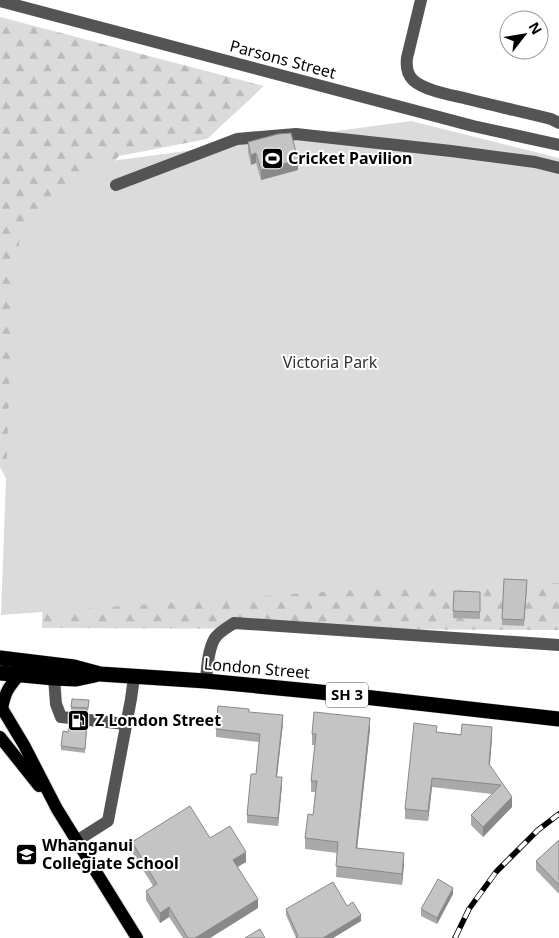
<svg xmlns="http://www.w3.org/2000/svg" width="559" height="938" viewBox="0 0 559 938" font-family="'Noto Sans',sans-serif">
<defs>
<pattern id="forest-firs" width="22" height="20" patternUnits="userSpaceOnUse" patternTransform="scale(1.25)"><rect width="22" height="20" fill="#dbdbdb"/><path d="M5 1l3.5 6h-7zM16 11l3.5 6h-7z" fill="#bababa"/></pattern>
</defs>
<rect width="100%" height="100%" fill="#fff"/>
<path fill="url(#forest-firs)" d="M0,17L264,86L207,139L119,156L88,189L559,472V630L42,628L44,549L0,467Z"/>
<path fill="#dbdbdb" d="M411,121L559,158V583L333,591L1,615L13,287L21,229L96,163Z"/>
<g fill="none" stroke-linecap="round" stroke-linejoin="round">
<defs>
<g id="major">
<path d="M0,705L24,745L57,809L137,938"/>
<path d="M2,709C5,692 8,688 19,675"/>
<path d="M0,737L39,786"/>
</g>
<g id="highway">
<path d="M0,658L74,667L100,674L206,681L320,692L559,719"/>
<path d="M0,673L54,678L76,679L95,675"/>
</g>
</defs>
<use href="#major" stroke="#dbdbdb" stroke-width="14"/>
<use href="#highway" stroke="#dbdbdb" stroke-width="16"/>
<g stroke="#545454" stroke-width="12">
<path d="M421,0L407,58C406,66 407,74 413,80C425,91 452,95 468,99C495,106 523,112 551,119L559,123"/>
<path d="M0,1L473,126L559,145"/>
<path d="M116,185L237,139L296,134L451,151L535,162L559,168"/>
<path d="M54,678L56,704L61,717L126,724"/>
<path d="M206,681C207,668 208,649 215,638C219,632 228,627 234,623L559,645"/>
<path d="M78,840L108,821L131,699L134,677"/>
</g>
<use href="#major" stroke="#000" stroke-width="12"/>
<use href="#highway" stroke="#000" stroke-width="15"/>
<defs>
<path id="rail" d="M455,938L469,909L496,872L538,830L559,814"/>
</defs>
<use href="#rail" stroke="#000" stroke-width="5.5"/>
<use href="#rail" stroke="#fff" stroke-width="4" stroke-dasharray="11" stroke-linecap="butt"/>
</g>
<g fill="#a9a9a9">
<path d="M248,142L298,170L261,180L256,163L251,165L248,152Z"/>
<path d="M527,587L524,626L502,625V619Z"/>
<path d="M480,599V619L453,618V611Z"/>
<path d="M89,700L88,712L71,710V707Z"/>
<path d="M249,712L283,723L277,777L282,785L278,826L247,823V815L256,774L259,742L216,737V729Z"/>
<path d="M87,728L85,753L61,750V746L68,732Z"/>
<path d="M370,729L357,848L404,864L402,885L336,877L337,853L305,849V838L313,815L315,792H311V781L315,745H312V734Z"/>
<path d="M437,732L492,737L490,765L512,807L483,837L471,825V815L492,794L432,787L428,821L405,819V809Z"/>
<path d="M210,838L246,862L238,867L258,908L210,938H183L169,917L160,923L146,900V891L153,886L132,852V842Z"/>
<path d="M559,840V894L536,870V861Z"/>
<path d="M453,894L437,924L421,916V909Z"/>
<path d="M347,906L361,921L333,938H296L286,915V909Z"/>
</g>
<g fill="#898989">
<path d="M256,153V163L251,165V155Z"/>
<path d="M298,160V170L261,180V170Z"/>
<path d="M283,715V723L276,784V777Z"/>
<path d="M370,718V729L356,859V848Z"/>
<path d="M492,727V737L489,774V764Z"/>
<path d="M282,777V785L278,826V818Z"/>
<path d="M432,778V787L428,821V811Z"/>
<path d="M512,797V807L483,837V827Z"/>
<path d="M246,852V862L233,869V860Z"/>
<path d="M404,853V864L402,885V874Z"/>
<path d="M453,888V894L437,924V918Z"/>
<path d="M258,899V908L210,938H195Z"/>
<path d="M169,907V917L160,923V913Z"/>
<path d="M361,915V921L333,938H323Z"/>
</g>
<g fill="#c4c4c4" stroke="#898989">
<path d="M291,133L298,160L261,170L256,153L251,155L248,142L278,134Z"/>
<path d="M504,579L527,580L524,620L502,619Z"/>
<path d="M454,591L480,592V612L453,611Z"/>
<path d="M72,699L89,700L88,708L71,707Z"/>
<path d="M218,706L249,709V712L283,715L276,777H282L278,818L247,815L251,774H256L260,734L216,729Z"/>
<path d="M314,712L370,718L356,848L404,853L402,874L336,866L338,842L305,838L308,814L313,815L317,781H311L316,734H312Z"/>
<path d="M70,722L87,723L85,749L61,746L63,731L68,732Z"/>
<path d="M414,723L437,726L436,732L461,735L462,724L492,727L489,764L512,797L483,827L471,815L501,785L432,778L428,811L405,809Z"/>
<path d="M190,806L210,838L230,826L246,852L233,860L258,899L195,938H188L169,907L160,913L146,891L157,884L132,842Z"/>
<path d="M559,840V885L536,861Z"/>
<path d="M438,879L453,888L437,918L421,909Z"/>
<path d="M333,882L347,906L353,902L361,915L323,938H297L296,937L298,936L286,909Z"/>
<path d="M260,929L265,938H245Z"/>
</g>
<defs>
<symbol id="stadium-square" viewBox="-11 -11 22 22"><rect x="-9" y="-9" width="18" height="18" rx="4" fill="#000" stroke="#fff"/><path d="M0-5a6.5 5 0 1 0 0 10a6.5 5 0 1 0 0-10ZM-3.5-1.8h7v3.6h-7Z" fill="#fff"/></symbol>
<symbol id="fuel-square" viewBox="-11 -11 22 22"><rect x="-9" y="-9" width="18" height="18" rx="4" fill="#000" stroke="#fff"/><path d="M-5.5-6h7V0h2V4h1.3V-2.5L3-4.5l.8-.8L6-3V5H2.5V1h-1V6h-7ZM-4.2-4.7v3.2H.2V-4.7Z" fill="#fff"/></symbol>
<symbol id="school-square" viewBox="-11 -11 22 22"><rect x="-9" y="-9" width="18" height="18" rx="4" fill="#000" stroke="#fff"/><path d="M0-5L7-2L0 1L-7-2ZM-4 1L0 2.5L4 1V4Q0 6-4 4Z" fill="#fff"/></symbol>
</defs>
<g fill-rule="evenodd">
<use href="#stadium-square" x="260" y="146" width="25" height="25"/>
<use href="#fuel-square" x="66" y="708" width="25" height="25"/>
<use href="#school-square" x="14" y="842" width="25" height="25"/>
</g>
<g text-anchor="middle" stroke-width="4" stroke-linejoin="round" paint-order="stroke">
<rect fill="#fff" stroke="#4c4c4c" stroke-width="1" x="326" y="682.5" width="42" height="25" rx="4"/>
<g font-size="15" font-weight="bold" fill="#000">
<text x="347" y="700">SH 3</text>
</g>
<g font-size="16" fill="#000" stroke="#fff">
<text transform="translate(283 59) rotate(15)" y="6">Parsons Street</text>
<text transform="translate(257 668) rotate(5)" y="6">London Street</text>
</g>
<g font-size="16" font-weight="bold" fill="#000" stroke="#fff" text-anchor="start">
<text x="288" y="164">Cricket Pavilion</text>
<text x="95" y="726">Z London Street</text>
<text x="42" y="851">Whanganui<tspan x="42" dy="18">Collegiate School</tspan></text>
</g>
<g font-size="16" fill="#323232" stroke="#fff">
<text x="330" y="368">Victoria Park</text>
</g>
</g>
<g transform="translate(524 35) rotate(59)"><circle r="24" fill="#ffffff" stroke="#999999"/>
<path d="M0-4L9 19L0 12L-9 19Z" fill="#000000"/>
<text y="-8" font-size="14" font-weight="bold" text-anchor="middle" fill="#000000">N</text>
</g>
</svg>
